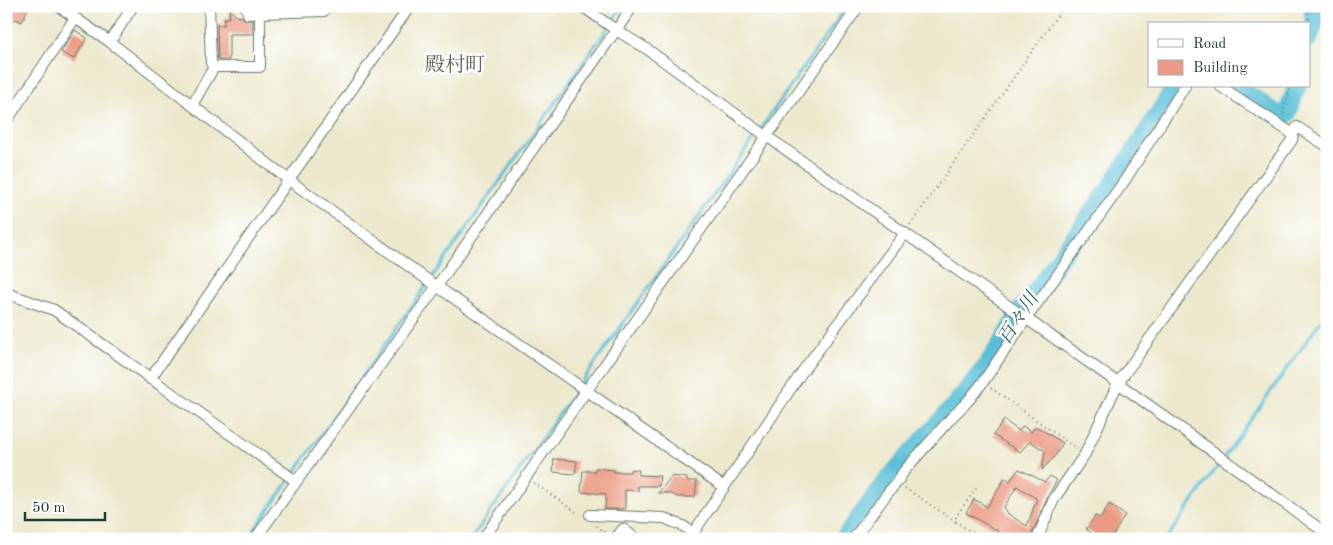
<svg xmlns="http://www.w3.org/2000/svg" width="1333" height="545" viewBox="0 0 1333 545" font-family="'Old Standard TT','Noto Serif JP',serif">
<rect width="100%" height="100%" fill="#fff"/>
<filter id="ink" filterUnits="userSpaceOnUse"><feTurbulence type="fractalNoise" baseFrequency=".02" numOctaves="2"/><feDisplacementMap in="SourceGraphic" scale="10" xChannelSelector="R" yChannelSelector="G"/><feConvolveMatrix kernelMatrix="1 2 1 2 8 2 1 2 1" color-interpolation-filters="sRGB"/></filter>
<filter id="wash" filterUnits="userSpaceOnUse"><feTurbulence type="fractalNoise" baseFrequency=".0096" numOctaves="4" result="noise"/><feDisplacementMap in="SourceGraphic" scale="20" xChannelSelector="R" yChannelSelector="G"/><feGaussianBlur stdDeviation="1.12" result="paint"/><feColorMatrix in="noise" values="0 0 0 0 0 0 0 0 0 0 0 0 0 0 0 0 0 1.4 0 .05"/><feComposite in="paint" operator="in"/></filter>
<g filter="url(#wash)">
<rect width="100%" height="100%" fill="#ece8cd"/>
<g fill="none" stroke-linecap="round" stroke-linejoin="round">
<g stroke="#58bdd6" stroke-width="3">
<path d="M248,539L623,6"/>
<path d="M471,539L847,6"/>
<path d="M1166,539L1327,312"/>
</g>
<g stroke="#58bdd6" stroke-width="19">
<path d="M1309,38L1314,22L1313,6"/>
<path d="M1235,86L1281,117L1287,114L1297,86"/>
<path d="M844,539L879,491L898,468L955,405L986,367L1011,329L1021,310L1028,302L1108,191L1144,137L1176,86"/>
</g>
</g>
<g id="blocks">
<g fill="#eb9b85" fill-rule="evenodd">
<path d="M15,6H29L22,22L16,19L8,22Z"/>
<path d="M230,9L236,16L242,17L246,20H253V34H229V60H218L217,25H224V18H229Z"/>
<path d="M75,30L87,38L74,59L61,52Z"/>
<path d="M1004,420L1019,431L1023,426L1031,432L1036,427L1039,428L1063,443L1055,456L1042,470L1045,451L1030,441L1020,452L993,435Z"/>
<path d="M554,459L577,461L575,474L553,472Z"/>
<path d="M595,468L614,470V472H630L631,469L639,470L638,475L660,476L659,486H638V491L625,490V509H605L606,494L581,492L583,471H595Z"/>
<path d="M1019,469L1045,482L1050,476L1057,480L1048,496L1030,539H1007L996,534L998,531L966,513L974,499L987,507L1005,478L1010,481ZM1017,486L1037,499L1027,526L1008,514L1004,507Z"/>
<path d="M672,476L687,478V481H697L695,497H677L670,493H658Z"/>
<path d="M1109,504L1125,515L1111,539H1094V535L1086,529L1095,516L1101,518Z"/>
</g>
</g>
</g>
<g filter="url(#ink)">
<use href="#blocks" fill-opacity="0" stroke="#67796a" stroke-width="1"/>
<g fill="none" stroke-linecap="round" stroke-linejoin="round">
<defs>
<g id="street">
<path d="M58,6L110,42L289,180L425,278L724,487"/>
<path d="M209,6L211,63L214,67"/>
<path d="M246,6L248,14L260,13"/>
<path d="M582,6L616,30L647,49L755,128L1118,383L1327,534"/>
<path d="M110,42L133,6"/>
<path d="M1220,86L1293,134L1297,127L1327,146"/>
<path d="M192,105L214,67H260V13L324,11V6"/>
<path d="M6,122L75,18"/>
<path d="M6,293L54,310L296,481"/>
<path d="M150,379L410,6"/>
<path d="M590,515L664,518L683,526L693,533"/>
<path d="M255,539L437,286L633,6"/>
<path d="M483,539C518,489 552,439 587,390C677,261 769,135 859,6"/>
<path d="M615,539L623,529L636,539"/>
<path d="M689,539L802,372L905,233"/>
<path d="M853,539L886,495L897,482L904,471L951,418L968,401L983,382L1026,319L1125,180L1185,86"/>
<path d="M1037,539L1054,499L1085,454L1118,383L1292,140L1293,134"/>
</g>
</defs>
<use href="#street" stroke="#67796a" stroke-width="12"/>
<g stroke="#67796a" stroke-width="2" stroke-dasharray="1 4" stroke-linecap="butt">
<path d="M1308,24L1309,6"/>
<path d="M1284,114L1283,111L1291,86"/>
<path d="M910,225L1064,6"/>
<path d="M991,388L1077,449"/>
<path d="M534,483L579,514"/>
<path d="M905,488L982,539"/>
<path d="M956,523V516L978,486"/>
<path d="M596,526L606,533"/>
</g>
<use href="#street" stroke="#fff" stroke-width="10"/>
</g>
</g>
<g text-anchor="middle" stroke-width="5" stroke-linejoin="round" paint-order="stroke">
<g font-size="19" font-style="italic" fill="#306365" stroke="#fff">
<text transform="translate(1017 318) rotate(-57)" y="7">百々川</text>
</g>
<g font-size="20" fill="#665e50" stroke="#fff">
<text x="455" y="71">殿村町</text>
</g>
</g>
<rect width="1333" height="545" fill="none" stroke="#fff" stroke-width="25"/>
<rect x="1148" y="22" width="162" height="65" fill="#ffffff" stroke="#a5b1ae"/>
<rect x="1158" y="39" width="25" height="8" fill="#ffffff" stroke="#a5b1ae"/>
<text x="1193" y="48" font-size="15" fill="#1f3d34">Road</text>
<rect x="1158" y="60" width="25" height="15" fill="#eb9b85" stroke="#a5b1ae"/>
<text x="1193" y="72" font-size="15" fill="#1f3d34">Building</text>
<path d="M25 512v8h80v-8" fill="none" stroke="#1f3d34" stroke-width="2.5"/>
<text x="32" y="512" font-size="15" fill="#1f3d34" stroke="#ffffff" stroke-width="4" paint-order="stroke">50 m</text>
</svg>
